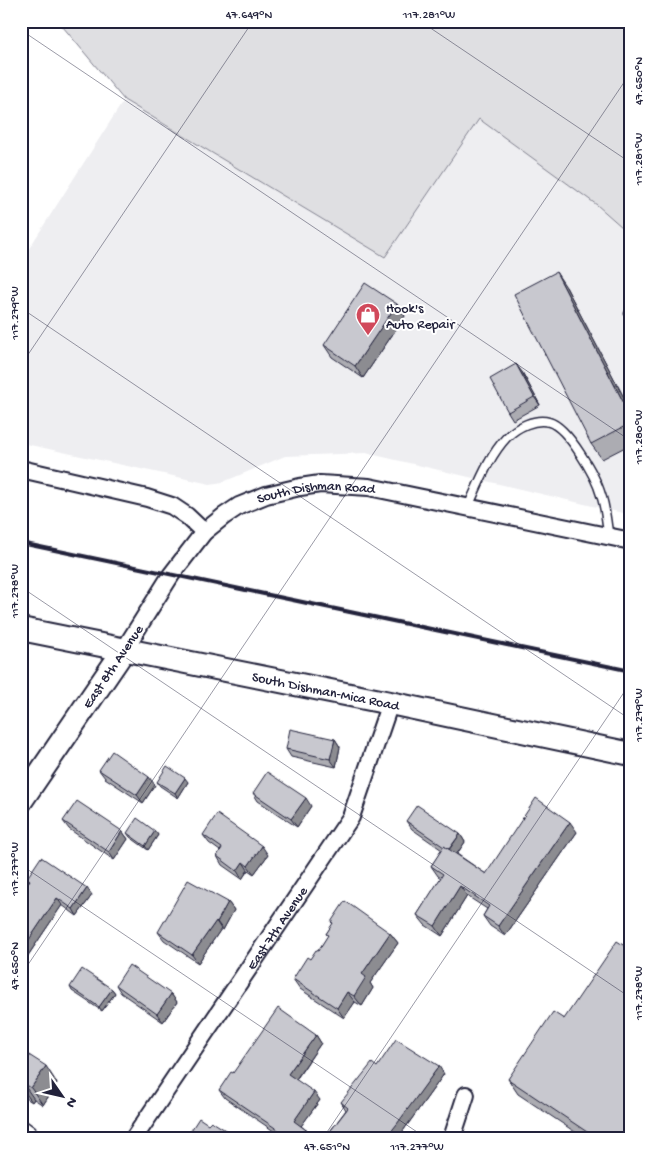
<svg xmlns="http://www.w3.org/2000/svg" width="652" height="1159" viewBox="0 0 652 1159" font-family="'Gochi Hand',sans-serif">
<rect width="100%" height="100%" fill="#fff"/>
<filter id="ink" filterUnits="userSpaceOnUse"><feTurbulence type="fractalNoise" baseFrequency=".02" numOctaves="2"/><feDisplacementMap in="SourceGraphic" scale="10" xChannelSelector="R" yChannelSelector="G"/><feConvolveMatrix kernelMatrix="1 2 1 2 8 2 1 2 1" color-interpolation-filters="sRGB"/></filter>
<g filter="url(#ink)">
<path fill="#eeeef1" d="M124,100L385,257L479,118L597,205L631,235V515L366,453L285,456L223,482L210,484L21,443V261Z"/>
<path fill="#dfdfe2" stroke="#80808e" d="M58,21H631V235L597,205L479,119L385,257L124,100Z"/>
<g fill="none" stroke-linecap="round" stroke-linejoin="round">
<defs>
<g id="lane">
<path d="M629,314L631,318"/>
<path d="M468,507C479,483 489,456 507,437C517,427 535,418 549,422C568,427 596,477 601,495C606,508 606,523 609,537"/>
<path d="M21,1123L32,1131"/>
</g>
<g id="street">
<path d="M21,469L147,498L172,506L187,516L204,532"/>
<path id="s1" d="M124,650L171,575L204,532L224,516L239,506L266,495L300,487L320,484L369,487L631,541"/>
<path id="s2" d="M134,1138L351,817L390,703"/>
<path d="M452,1138L466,1095"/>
</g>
<g id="secondary">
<path id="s3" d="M21,629L390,703L631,754"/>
<path d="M21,801L124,650"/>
</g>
</defs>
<use href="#lane" stroke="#22223b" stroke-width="11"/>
<use href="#street" stroke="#22223b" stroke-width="20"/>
<use href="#secondary" stroke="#22223b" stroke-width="26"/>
<use href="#lane" stroke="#fff" stroke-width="8"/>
<use href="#street" stroke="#fff" stroke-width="16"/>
<use href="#secondary" stroke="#fff" stroke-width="22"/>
<path stroke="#22223b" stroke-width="4" d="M21,543L631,671"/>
</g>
<g fill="#acacb2" stroke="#22223b">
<path d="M566,287L631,411V444L602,459L591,444Z"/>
<path d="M405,316L363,378L332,357L324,345Z"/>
<path d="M522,372L540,405L513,420L508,412Z"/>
<path d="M335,739L340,747L336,767L291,757L286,749Z"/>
<path d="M99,770L155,785L143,803L105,778Z"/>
<path d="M157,782H188L178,798L160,786Z"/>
<path d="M253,793L311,806L297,827L258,801Z"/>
<path d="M63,821L122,831L128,839L114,860L69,829Z"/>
<path d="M406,821L460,834L465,842L457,854L486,874L577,832L505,936L490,926L483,916L487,909L467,896L442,936L425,925L417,915L441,878L438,876L431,866L442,850L412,829Z"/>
<path d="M155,831L158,835L148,850L130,837L127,833Z"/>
<path d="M203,835L268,855L254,874L248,870L242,879L222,865L217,856L220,851L209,843Z"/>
<path d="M27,878L92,895L77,916L62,905L27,957L21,953V893L29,881Z"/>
<path d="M228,902L234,910L223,930L221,929L198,963L164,940L158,932Z"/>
<path d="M331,922L390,933L398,943L370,983L373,988L362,1006L355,1002L344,1018L300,989L293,979L318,951L328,936L326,934L333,924Z"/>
<path d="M116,985L171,994L177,1002L163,1022L121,993Z"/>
<path d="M70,987L112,989L115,993L102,1011L72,991Z"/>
<path d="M564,1019L631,1138H584L518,1094L508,1079Z"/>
<path d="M316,1035L321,1043L296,1080L320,1100L301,1126L317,1138H284L225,1098L219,1090L233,1073Z"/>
<path d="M21,1050L57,1083L43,1105L34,1099L32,1102L21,1095Z"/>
<path d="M377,1067L444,1074L398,1138H325L346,1110L341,1102Z"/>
</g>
<g fill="#8c8c91" stroke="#22223b">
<path d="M556,272L566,287L631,411V417Z"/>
<path d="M397,304L405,316L363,378L355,366Z"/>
<path d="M516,364L522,372L540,405L534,397Z"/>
<path d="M335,739L340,747L336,767L330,759Z"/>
<path d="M149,777L155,785L143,803L137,795Z"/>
<path d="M185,778L188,782L178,798L175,793Z"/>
<path d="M306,798L311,806L297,827L291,819Z"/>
<path d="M570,822L577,832L505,936L498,926Z"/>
<path d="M122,831L128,839L114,860L109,852Z"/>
<path d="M155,831L158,835L148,850L145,846Z"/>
<path d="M460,834L465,842L454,858L449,850Z"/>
<path d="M262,846L268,855L254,874L248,866Z"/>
<path d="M243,862L248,870L242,879L237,871Z"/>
<path d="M460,886L467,896L442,936L435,926Z"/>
<path d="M87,888L92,895L77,916L73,909Z"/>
<path d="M57,898L62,905L27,957L22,950Z"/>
<path d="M228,902L234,910L223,930L217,922Z"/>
<path d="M216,921L221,929L198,963L192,955Z"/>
<path d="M390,933L398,943L370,983L373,988L362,1006L354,996L362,974Z"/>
<path d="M112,989L115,993L102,1011L99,1007Z"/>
<path d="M347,992L355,1002L344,1018L337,1008Z"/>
<path d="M171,994L177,1002L163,1022L157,1014Z"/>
<path d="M316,1035L321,1043L294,1082L288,1074Z"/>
<path d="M46,1066L57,1083L43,1105L31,1088Z"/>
<path d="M439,1066L444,1074L398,1138H386Z"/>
<path d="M22,1082L34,1099L32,1102L21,1087Z"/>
<path d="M314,1092L320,1100L299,1129L294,1121Z"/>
</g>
<g fill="#c8c8cf" stroke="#22223b">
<path d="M556,272L631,417V423L591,444L514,294Z"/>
<path d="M365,283L397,304L355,366L324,345Z"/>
<path d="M516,364L534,397L508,412L490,379Z"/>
<path d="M290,729L335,739L330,759L286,749Z"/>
<path d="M112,751L149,777L137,795L99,770Z"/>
<path d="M167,766L185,778L175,793L157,782Z"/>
<path d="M267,772L306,798L291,819L253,793Z"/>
<path d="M536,798L570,822L498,926L483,916L489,906L460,886L435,926L417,915L443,874L431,866L444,846L486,874Z"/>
<path d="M77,801L122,831L109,852L63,821Z"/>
<path d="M417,805L460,834L449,849L444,846V847L406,821Z"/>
<path d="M217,814L262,846L248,866L243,862L237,871L217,856L222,848L203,835Z"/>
<path d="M137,818L155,831L145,846L127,833Z"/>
<path d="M41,857L87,888L73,909L57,898L22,950L21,949V893L30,880L27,878Z"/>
<path d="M188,880L228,902L217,922L216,921L192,955L158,932Z"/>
<path d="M345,901L390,933L362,974L366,977L354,996L347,992L337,1008L293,979L307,957L310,959L316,950L318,951L328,935L326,934L333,923L331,922Z"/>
<path d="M617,941L631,950V1138H596L508,1079L553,1012L564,1019Z"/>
<path d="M129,965L171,994L157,1014L116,985Z"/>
<path d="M82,969L112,989L99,1007L70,987Z"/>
<path d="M278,1008L316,1035L288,1074L314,1092L294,1121L317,1138H290L219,1090L231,1072L233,1073Z"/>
<path d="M396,1039L439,1066L397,1124L386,1138H325L348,1108L341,1102L372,1063L377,1067Z"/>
<path d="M21,1050L46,1066L31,1088L22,1082L21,1083Z"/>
<path d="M199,1118L208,1124L211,1121L238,1138H186Z"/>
</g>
</g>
<path fill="none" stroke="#22223b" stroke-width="1" stroke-opacity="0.45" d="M420,21L631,163M21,30L631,441M21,308L631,720M21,365L253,21M21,587L631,998M21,865L426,1138M21,975L631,72M323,1138L631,682"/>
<defs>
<symbol id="shop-pin" viewBox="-11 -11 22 30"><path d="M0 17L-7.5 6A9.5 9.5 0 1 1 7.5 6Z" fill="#d1495b" stroke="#fff"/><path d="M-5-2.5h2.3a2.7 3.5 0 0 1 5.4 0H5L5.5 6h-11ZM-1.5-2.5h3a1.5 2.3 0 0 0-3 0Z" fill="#fff"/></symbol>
</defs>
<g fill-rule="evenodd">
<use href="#shop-pin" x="354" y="301" width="28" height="38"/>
</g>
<g text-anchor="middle" stroke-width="4" stroke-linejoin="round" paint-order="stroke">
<g font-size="14" fill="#22223b" stroke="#fff" text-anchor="start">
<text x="386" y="312">Hook's<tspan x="386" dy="16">Auto Repair</tspan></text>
</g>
<g font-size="14" fill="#22223b" stroke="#fff">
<text dy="5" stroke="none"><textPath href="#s1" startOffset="266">South Dishman Road</textPath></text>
<text transform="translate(112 666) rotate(-56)" y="5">East 8th Avenue</text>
<text dy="5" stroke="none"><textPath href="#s3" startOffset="311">South Dishman-Mica Road</textPath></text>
<text dy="5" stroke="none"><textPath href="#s2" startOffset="254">East 7th Avenue</textPath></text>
</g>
</g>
<rect width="652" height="1159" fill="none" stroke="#fff" stroke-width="55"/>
<g transform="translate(62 1096) rotate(124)" stroke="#ffffff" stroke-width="4" paint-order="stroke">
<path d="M0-4L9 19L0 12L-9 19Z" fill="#22223b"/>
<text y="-8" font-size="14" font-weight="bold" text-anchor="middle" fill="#22223b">N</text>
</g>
<rect x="28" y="28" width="596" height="1104" fill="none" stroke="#22223b" stroke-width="2"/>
<g font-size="12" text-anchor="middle" fill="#22223b">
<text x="249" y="18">47.649°N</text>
<text x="429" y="18">117.281°W</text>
<text transform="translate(638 81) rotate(-90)" y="4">47.650°N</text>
<text transform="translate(638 159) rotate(-90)" y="4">117.281°W</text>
<text transform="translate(14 313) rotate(-90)" y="4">117.279°W</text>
<text transform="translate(638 437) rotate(-90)" y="4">117.280°W</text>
<text transform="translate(14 591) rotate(-90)" y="4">117.278°W</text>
<text transform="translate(638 715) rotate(-90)" y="4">117.279°W</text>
<text transform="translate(14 869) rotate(-90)" y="4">117.277°W</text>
<text transform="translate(14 966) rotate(-90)" y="4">47.650°N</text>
<text transform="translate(638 993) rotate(-90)" y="4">117.278°W</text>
<text x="327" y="1150">47.651°N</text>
<text x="417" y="1150">117.277°W</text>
</g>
</svg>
